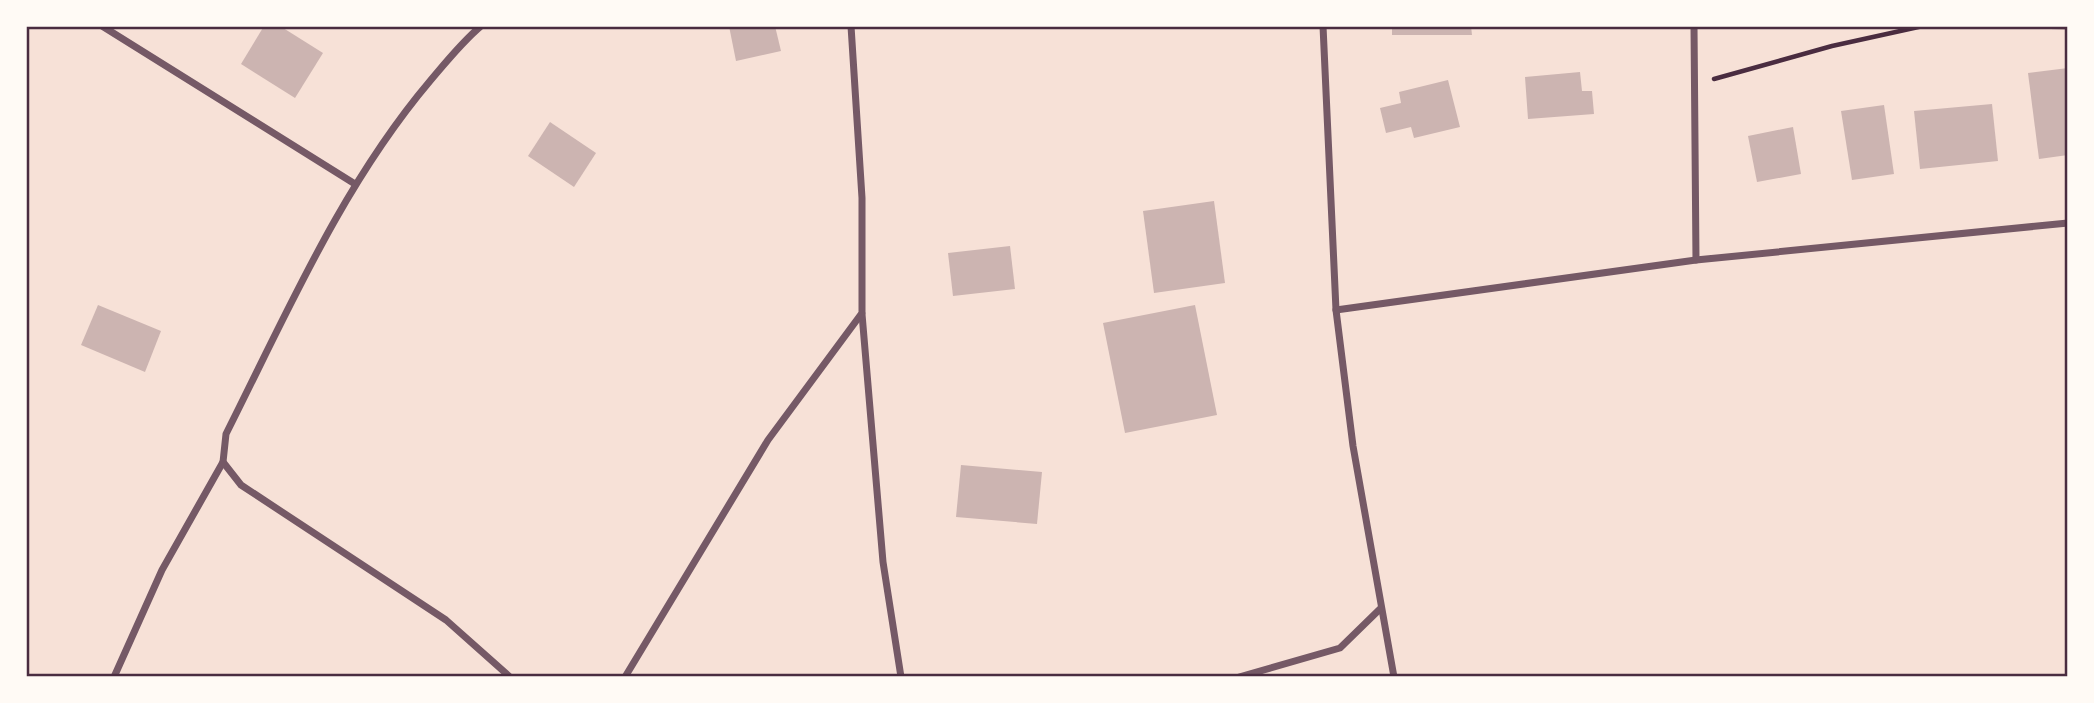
<svg xmlns="http://www.w3.org/2000/svg" width="2094" height="703" viewBox="0 0 2094 703" font-family="'PT Sans',sans-serif">
<rect width="100%" height="100%" fill="#f7e1d7"/>
<g fill="#ccb4b1">
<path d="M264,26H280L323,53L295,98L241,64Z"/>
<path d="M729,26H775L781,51L736,61Z"/>
<path d="M1392,26H1471L1472,35H1392Z"/>
<path d="M2068,68V155L2039,159L2028,73Z"/>
<path d="M1580,72L1582,91H1592L1594,114L1528,119L1525,77Z"/>
<path d="M1448,80L1460,127L1414,138L1411,127L1386,133L1380,108L1401,103L1399,92Z"/>
<path d="M1992,104L1998,161L1920,169L1914,111Z"/>
<path d="M1884,105L1894,174L1852,180L1841,111Z"/>
<path d="M550,122L596,153L574,187L528,156Z"/>
<path d="M1793,127L1801,174L1757,182L1748,136Z"/>
<path d="M1214,201L1225,283L1154,293L1143,211Z"/>
<path d="M1010,246L1015,289L953,296L948,253Z"/>
<path d="M98,305L161,331L145,372L81,345Z"/>
<path d="M1195,305L1217,415L1125,433L1103,323Z"/>
<path d="M961,465L1042,472L1037,524L956,517Z"/>
</g>
<g fill="none" stroke-linecap="round" stroke-linejoin="round">
<g stroke="#4a2c40" stroke-width="4.5">
<path d="M2004,26L2068,27"/>
<path d="M1714,79L1832,46L1923,26"/>
</g>
<g stroke="#755966" stroke-width="7">
<path d="M102,26L355,184"/>
<path d="M481,26C462,42 447,61 430,81C342,185 287,313 226,434L223,462L241,485L446,620L510,677"/>
<path d="M1323,26L1336,310L1353,446L1394,677"/>
<path d="M1694,26L1696,260"/>
<path d="M1336,310L1696,260L2068,223"/>
<path d="M862,314L883,562L901,677"/>
<path d="M114,677L162,570L223,462"/>
<path d="M625,677L768,440L862,313V198L851,26"/>
<path d="M1239,677L1340,648L1381,608"/>
</g>
</g>
<rect width="2094" height="703" fill="none" stroke="#fffaf5" stroke-width="56"/>
<rect x="28" y="28" width="2038" height="647" fill="none" stroke="#4a2c40" stroke-width="2.5"/>
</svg>
